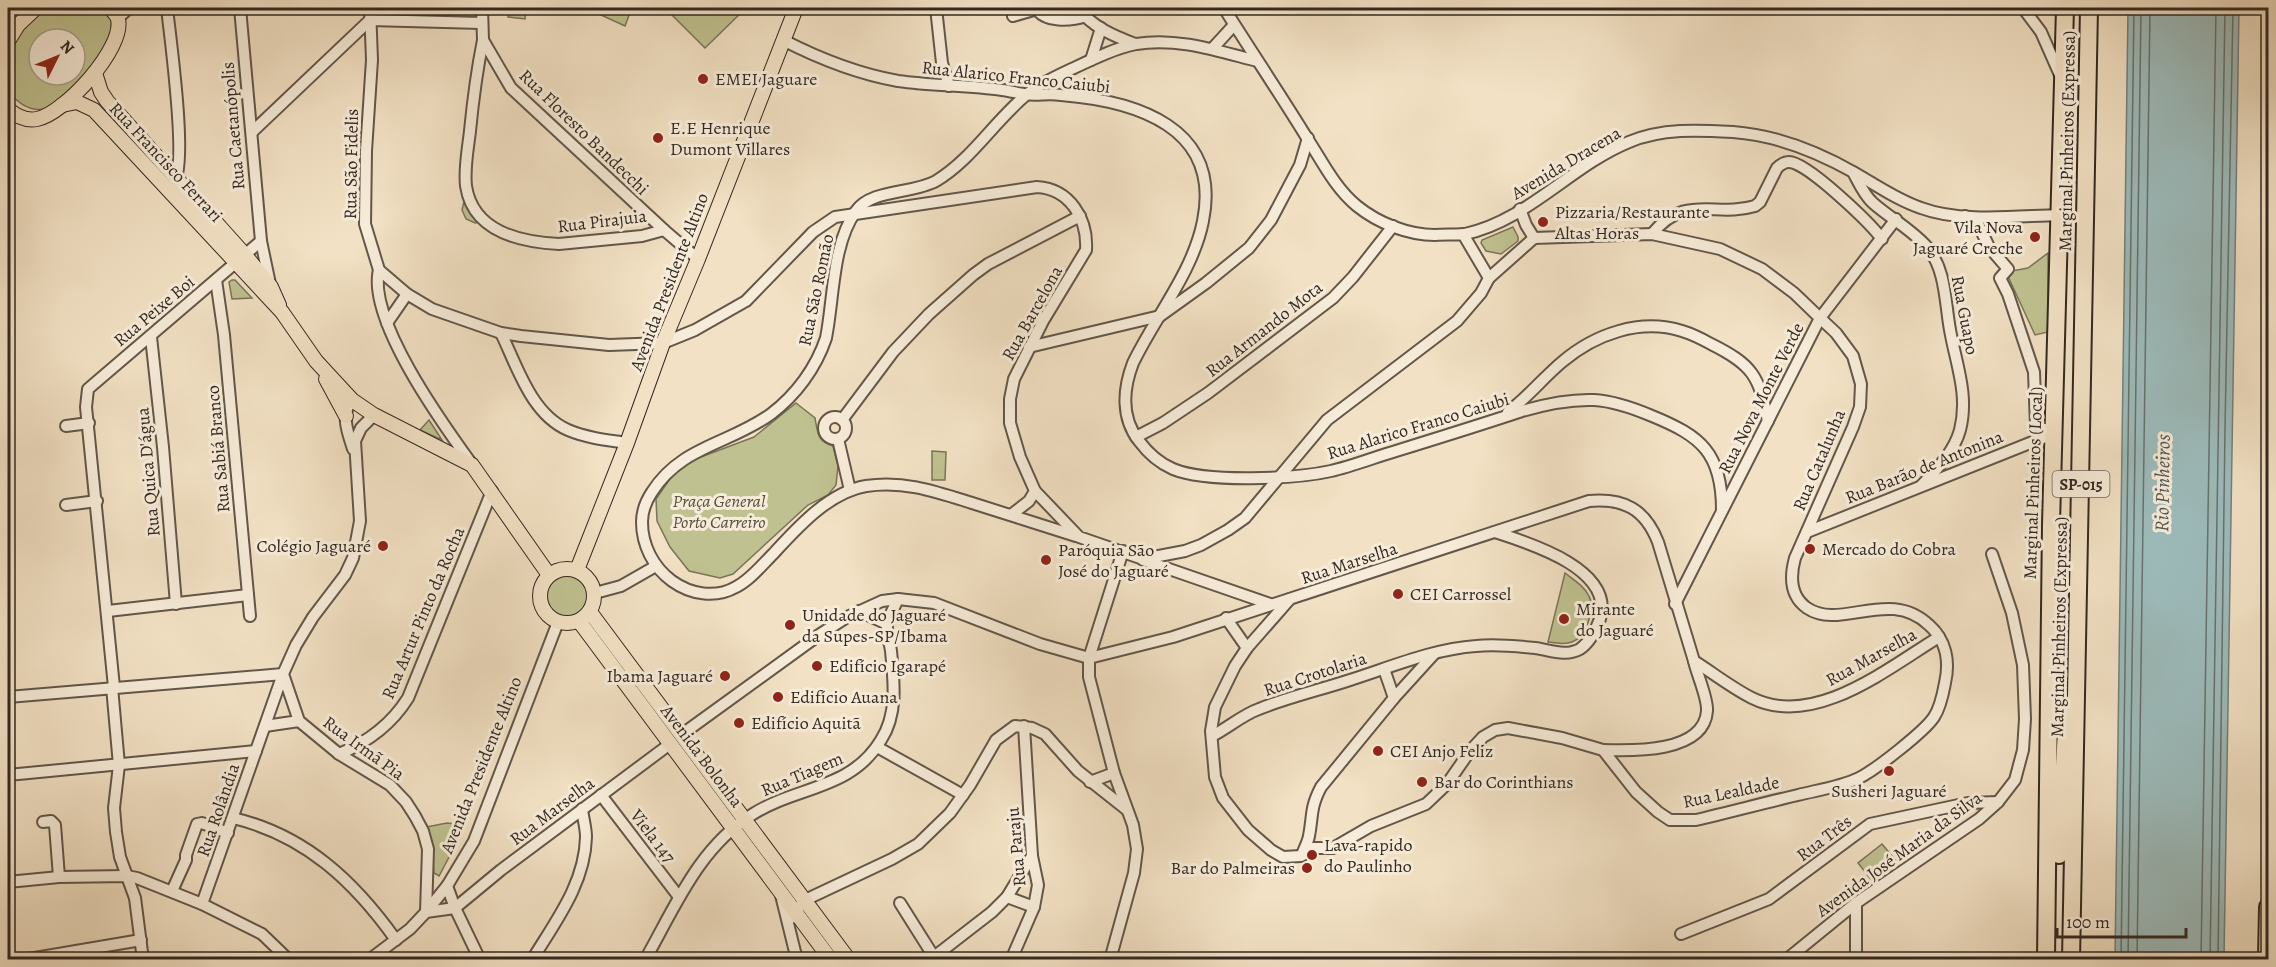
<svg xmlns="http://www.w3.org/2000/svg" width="2276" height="967" viewBox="0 0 2276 967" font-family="Alegreya,serif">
<rect width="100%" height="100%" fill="#f2e1c4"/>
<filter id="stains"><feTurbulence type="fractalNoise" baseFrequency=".00333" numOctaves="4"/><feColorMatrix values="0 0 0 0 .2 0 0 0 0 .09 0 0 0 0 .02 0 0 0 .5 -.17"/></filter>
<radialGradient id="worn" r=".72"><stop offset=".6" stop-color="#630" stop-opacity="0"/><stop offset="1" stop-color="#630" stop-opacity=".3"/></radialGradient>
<g fill="#c0c190" stroke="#7a7459" stroke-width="1.5" fill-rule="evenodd">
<path d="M45,8H107C116,21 110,43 102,56C95,69 58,106 44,109C29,112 18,102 8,92L9,52L22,31ZM39,39H75V75H39Z"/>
<path d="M509,8H526L525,19L508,17Z"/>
<path d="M594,8H626L631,10L625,26L592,11Z"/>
<path d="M665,8H746L705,48Z"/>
<path d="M465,197L482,222L475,223L466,219L462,210Z"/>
<path d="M1513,227L1518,237V241L1501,254L1486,251L1481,243L1482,240Z"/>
<path d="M2048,253V332L2035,335L2006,272L2028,268Z"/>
<path d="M232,280H235L252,298L232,299L229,282Z"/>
<path d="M796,403L815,418C818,434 817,441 833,446L838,466L836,485L828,495L808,505L733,574L720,578L689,571L670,547L657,521L656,499L672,476L693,460L754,437Z"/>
<path d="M429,420L442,440L420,430Z"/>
<path d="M932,451L946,452L945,480H932Z"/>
<path d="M1565,573C1574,580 1584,586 1589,596C1596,608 1586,637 1572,642C1565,645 1555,643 1548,642Z"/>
<circle cx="568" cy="596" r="21"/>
<path d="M447,823L463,825L455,846L439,876L434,873L430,836L426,827Z"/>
<path d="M1882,844L1896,861L1872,881L1858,863Z"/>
</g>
<path fill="#9dbcbc" stroke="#73817e" stroke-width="1.5" d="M2128,8H2239L2224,959H2115Z"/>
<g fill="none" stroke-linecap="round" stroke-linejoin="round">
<g stroke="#68726f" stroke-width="1.5">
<path d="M2121,960L2134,8"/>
<path d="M2128,960L2141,8"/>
<path d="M2137,960L2150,8"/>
<path d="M2201,960L2216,8"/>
<path d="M2210,960L2225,8"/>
<path d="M2218,960L2225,428L2233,8"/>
</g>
<defs>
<g id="minor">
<path d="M167,8C170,37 188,164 174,182"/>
<path d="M240,8L261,241L270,284"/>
<path d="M370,8L372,60L366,151L365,224L379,270L407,294L432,309L501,333L521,336L609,345L663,343L695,330L746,301L813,232L835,217L1037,187C1070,189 1088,219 1086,250L1043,321L1014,379L1010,399V423L1020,457L1035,491L1079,537L1143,559L1185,551L1201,545L1228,530L1245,518L1327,420L1457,321L1481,293L1489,278"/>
<path d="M482,8L483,40L511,88L664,230L698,259"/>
<path d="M936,8L942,63L949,86"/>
<path d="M1036,8C1044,23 1071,21 1086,16"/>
<path d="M1078,8C1092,27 1114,36 1135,44"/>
<path d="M1224,8C1251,51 1280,94 1307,138C1322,161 1335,188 1357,206C1378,223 1408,235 1435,235C1444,234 1455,235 1465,234C1527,221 1572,165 1629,142C1662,128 1698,130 1733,132C1775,135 1818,152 1855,173C1876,185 1897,200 1921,208C1961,223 2017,216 2059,215"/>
<path d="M2023,8L2041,32L2060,75"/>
<path d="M1013,16L1037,9"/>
<path d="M118,18L129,8"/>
<path d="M483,40C477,70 473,100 470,131C468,149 464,168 466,186C473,232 520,242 559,244L642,236L664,230"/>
<path d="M783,40C818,58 859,74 898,81C933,86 968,85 1002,90C1010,91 1017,93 1024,94C1036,96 1049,93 1061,95C1136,101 1222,127 1203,221C1193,272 1155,317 1133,363C1123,389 1121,418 1139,441C1148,453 1159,463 1173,469C1207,483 1295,479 1331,471C1353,466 1375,457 1396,451C1438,438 1480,425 1522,411C1546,404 1569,399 1594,400C1614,401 1633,408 1652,416C1701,436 1722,453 1722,510"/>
<path d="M1212,49L1234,25"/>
<path d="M1091,60L1101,28"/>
<path d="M252,132L370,20L481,23"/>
<path d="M1853,172C1859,183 1864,195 1873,203C1890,218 1911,229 1927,247C1946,269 1945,303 1950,330C1956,364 1969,395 1960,430C1954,452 1937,469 1921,486"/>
<path d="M1520,209L1526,225L1534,238"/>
<path d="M1965,216L1978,224L1989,247L2008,269L2000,278L2008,294L2034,372L2036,426L2055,433"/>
<path d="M1463,234L1489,278L1534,238"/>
<path d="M1652,234C1685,193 1715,218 1755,206L1760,202L1777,168C1781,164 1784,162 1789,162C1807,162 1870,223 1882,239"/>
<path d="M379,270C367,319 442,423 471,463"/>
<path d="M216,280L224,335L250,616"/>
<path d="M387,323L407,294"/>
<path d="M501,333C517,366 531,414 568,430C587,438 607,440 627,443"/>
<path d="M151,337L163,447L176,604"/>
<path d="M1029,347L1160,316L1206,283L1249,248L1271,220L1300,165L1308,138"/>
<path d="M352,400C340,414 348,433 353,449"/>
<path d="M1508,412C1528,397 1543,378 1562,362C1595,334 1640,318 1682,331C1692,334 1702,339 1711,344C1753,365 1759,376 1768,421"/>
<path d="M374,415L361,428L355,441L360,521L353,558L345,575L313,617L296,645L283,674L299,721L339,754L390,785L406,802L415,816L423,831L428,849L426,912L455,908"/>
<circle cx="835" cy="428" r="11"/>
<path d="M842,420L893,352L929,314L973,275L988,264L1080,216"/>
<path d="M66,426L89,423"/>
<path d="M1136,437L1163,423L1208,393L1333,298L1353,277L1393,226"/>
<path d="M838,439L850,490"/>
<path d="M66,505L97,501"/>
<path d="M1011,515L1029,501L1035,491"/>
<path d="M1807,532L2055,433"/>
<path d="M1076,536C1041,525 1007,514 972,503C937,492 904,480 866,486C829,492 797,528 773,554C761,566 750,580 736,587C715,599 690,594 672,581C653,567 642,545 642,522C642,512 646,501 652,492C681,446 730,444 771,414C796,395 816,368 826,338C834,298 832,244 856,211C871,189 913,194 936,181C971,160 994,122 1025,96C1039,84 1059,75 1076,67C1095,58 1116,48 1136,44C1177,37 1218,51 1257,61"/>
<path d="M1143,560L1270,604"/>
<path d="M595,593L621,586L656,566"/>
<path d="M1290,599L1247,648L1235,666L1215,707L1211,731L1215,777L1223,798L1248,830L1271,850L1283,857L1301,856L1313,848H1333L1371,826L1426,804L1447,784L1470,751L1483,737L1495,730L1508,728L1562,738L1603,750L1636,792L1658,812L1670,820H1696C1730,812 1764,803 1798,795C1818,790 1840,787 1859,778C1875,770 1924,732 1934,717C1940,708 1943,694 1945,683C1950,661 1946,640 1929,625C1889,587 1841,631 1807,608C1790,596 1790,576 1795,558L1853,427L1860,407L1861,384L1853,356L1836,333L1820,318L1794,293L1762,269L1720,249L1652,234L1534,238"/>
<path d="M1675,604L1820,318L1896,219"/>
<path d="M108,611L248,595"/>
<path d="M859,611L887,624"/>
<path d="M1226,618L1247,648"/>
<path d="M1384,669L1394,698"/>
<path d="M112,687L119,765L114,808L116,832L120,857L135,898L143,960"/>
<path d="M114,687L86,407L88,389L261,241"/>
<path d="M8,697L283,674L202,904"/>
<path d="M265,726L299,721"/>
<path d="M681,735L819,635L847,617L882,601L898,599L934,603L1040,644L1089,658L1173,637L1589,501C1624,498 1645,509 1658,542L1694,661C1713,673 1732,688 1752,698C1814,729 1888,668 1939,637"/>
<path d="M1212,736C1228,728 1242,715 1259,709C1288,697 1320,690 1350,680C1391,667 1433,649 1476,646C1496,644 1516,646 1535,648C1550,650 1566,657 1580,649C1590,642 1596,630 1600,619C1615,569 1529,543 1495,532"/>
<path d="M877,747L963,795"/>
<path d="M1603,750C1633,751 1704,753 1707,711C1708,698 1697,675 1694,661"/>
<path d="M339,754C368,742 391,725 408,698L492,491"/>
<path d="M8,775L256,751"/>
<path d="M1090,782L1114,773"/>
<path d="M601,795L679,897"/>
<path d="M233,818C305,835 354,881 396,940"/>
<path d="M43,822L51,821L55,825L59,877"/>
<path d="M1302,855C1304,849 1308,842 1309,836C1313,815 1310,808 1321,787L1394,698L1434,654"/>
<path d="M8,882L59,877L127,876L137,878L202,904L262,934L289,960"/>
<path d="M447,886L455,908L480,960"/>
<path d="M172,891L186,860V855L197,824L202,823L228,833"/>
<path d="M781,895L797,960"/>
<path d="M1007,897L1034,907"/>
<path d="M900,903L934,957"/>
<path d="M1856,903V960"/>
<path d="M455,908L501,870L670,744"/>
<path d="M788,921L805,900L892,859L918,844L950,813L970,785L996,740L1015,726L1032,728L1045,734L1078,771L1126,809"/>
<path d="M1681,934L1769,899L1870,824L1968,803L1998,802"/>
<path d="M23,960L141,940"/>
<path d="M369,960L410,929L426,912L447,886L474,841L558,622"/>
<path d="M532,960C555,922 585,884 586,837C586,828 583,818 582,809"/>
<path d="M645,960C675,907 699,847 753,814C797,786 851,790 881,740C898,714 894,681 891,651C890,643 886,632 887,624C889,616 895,606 898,599"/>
<path d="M930,960L992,912L1007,897L1032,856"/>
<path d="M1011,960L1034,907L1038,885L1032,856L1024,726"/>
<path d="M1110,960L1134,873L1137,849L1133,825L1114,773L1089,677V658L1123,551"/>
<path d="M1786,960L1856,903L1979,819L1998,802L2015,780L2023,750L2025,719L2023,665L2012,613L1992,554"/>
</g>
<g id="major">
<path d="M8,41L18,25L36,8"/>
<path d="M95,73L101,92L107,101L245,255L271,287L279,305"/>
<path d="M62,105L77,102L94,110L282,312L316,361L352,400L374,415L472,465L549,575"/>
<path d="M8,109C16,116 26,121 37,119C64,114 125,48 118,19C117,15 113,11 110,8"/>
<path d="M326,379L346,416"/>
<circle cx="567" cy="596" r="27"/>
<path d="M577,570L627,443L663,343L698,259L796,8"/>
<path d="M590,612L849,960"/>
<path d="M579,621L831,960"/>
</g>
<g id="highway">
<path d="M2059,855L2067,713"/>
<path d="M2046,960L2051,524L2065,8"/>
<path d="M2071,960L2089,8"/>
<path d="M2267,960L2268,907"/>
</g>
</defs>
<use href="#minor" stroke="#63564a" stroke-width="14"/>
<use href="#major" stroke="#332822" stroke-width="16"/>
<use href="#highway" stroke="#332822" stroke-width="20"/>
<use href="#minor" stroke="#f7ecd9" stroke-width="10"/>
<use href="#major" stroke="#f2e1c4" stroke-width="14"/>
<use href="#highway" stroke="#f2e1c4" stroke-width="16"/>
</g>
<g fill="#8f2418" stroke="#f7ecd9" stroke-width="2">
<circle cx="703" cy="79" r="6"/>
<circle cx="658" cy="138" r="6"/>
<circle cx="1543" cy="222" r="6"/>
<circle cx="2035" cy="237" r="6"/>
<circle cx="383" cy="546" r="6"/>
<circle cx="1810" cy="549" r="6"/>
<circle cx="1046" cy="560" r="6"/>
<circle cx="1398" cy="594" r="6"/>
<circle cx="1564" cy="619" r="6"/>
<circle cx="790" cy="625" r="6"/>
<circle cx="817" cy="666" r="6"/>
<circle cx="725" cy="676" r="6"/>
<circle cx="778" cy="697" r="6"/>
<circle cx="739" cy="723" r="6"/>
<circle cx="1378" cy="751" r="6"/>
<circle cx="1889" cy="771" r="6"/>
<circle cx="1422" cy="782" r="6"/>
<circle cx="1312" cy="855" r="6"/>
<circle cx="1307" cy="868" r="6"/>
</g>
<g text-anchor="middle" stroke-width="6" stroke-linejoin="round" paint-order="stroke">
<rect fill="#f7ecd9" stroke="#6e6359" stroke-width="1.5" x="2052.5" y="471" width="57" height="26" rx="4.5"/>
<g font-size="16" font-weight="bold" fill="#332822">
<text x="2081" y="490">SP-015</text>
</g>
<g font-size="18" fill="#332822" stroke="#f7ecd9">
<text transform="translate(1016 77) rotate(6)" y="6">Rua Alarico Franco Caiubi</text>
<text transform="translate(233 126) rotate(-95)" y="6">Rua Caetanópolis</text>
<text transform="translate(584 132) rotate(44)" y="6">Rua Floresto Bandecchi</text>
<text transform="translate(2067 141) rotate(-89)" y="6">Marginal Pinheiros (Expressa)</text>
<text transform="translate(166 162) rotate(47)" y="6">Rua Francisco Ferrari</text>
<text transform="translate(1566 163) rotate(-31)" y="6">Avenida Dracena</text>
<text transform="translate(351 164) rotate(-89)" y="6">Rua São Fidelis</text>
<text transform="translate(602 221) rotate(-7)" y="6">Rua Pirajuia</text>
<text transform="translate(669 282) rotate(-69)" y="6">Avenida Presidente Altino</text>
<text transform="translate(816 290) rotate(-78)" y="6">Rua São Romão</text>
<text transform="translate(154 311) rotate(-40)" y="6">Rua Peixe Boi</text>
<text transform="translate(1032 313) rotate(-61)" y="6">Rua Barcelona</text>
<text transform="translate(1965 315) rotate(79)" y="6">Rua Guapo</text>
<text transform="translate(1264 329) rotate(-38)" y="6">Rua Armando Mota</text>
<text transform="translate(1761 398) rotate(-63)" y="6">Rua Nova Monte Verde</text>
<text transform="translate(1418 426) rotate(-17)" y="6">Rua Alarico Franco Caiubi</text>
<text transform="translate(218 449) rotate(-95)" y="6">Rua Sabiá Branco</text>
<text transform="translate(1819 460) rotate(-67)" y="6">Rua Catalunha</text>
<text transform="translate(1924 467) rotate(-22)" y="6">Rua Barão de Antonina</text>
<text transform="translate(148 472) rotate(-95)" y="6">Rua Quica D'água</text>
<text transform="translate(2033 483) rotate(-88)" y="6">Marginal Pinheiros (Local)</text>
<text transform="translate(1349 563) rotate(-18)" y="6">Rua Marselha</text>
<text transform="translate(423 613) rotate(-67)" y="6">Rua Artur Pinto da Rocha</text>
<text transform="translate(2059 627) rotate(-89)" y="6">Marginal Pinheiros (Expressa)</text>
<text transform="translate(1871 657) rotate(-29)" y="6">Rua Marselha</text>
<text transform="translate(1315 674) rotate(-18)" y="6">Rua Crotolaria</text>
<text transform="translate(364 748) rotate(36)" y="6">Rua Irmã Pia</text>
<text transform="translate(702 756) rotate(53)" y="6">Avenida Bolonha</text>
<text transform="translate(481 765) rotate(-68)" y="6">Avenida Presidente Altino</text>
<text transform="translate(802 774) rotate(-23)" y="6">Rua Tiagem</text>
<text transform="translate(1731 792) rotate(-12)" y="6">Rua Lealdade</text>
<text transform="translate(218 810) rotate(-71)" y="6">Rua Rolândia</text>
<text transform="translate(552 811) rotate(-37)" y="6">Rua Marselha</text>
<text transform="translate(653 836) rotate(53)" y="6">Viela 147</text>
<text transform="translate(1824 838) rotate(-37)" y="6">Rua Três</text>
<text transform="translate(1016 847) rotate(-95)" y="6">Rua Paraju</text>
<text transform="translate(1899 854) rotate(-36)" y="6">Avenida José Maria da Silva</text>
</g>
<g font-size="18" fill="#332822" stroke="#f7ecd9" text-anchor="start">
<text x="715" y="85">EMEI Jaguare</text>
<text x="670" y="134">E.E Henrique<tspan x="670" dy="21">Dumont Villares</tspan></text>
<text x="1555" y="218">Pizzaria/Restaurante<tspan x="1555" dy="21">Altas Horas</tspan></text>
<text x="2023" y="233" text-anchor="end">Vila Nova<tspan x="2023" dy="21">Jaguaré Creche</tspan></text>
<text x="371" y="552" text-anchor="end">Colégio Jaguaré</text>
<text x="1822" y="555">Mercado do Cobra</text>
<text x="1058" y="556">Paróquia São<tspan x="1058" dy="21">José do Jaguaré</tspan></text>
<text x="1410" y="600">CEI Carrossel</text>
<text x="1576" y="615">Mirante<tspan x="1576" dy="21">do Jaguaré</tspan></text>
<text x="802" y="621">Unidade do Jaguaré<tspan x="802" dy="21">da Supes-SP/Ibama</tspan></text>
<text x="829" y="672">Edifício Igarapé</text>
<text x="713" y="682" text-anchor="end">Ibama Jaguaré</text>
<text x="790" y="703">Edifício Auana</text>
<text x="751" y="729">Edifício Aquitã</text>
<text x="1390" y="757">CEI Anjo Feliz</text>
<text x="1434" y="788">Bar do Corinthians</text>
<text x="1889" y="797" text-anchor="middle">Susheri Jaguaré</text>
<text x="1324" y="851">Lava-rapido<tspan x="1324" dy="21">do Paulinho</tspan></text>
<text x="1295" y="874" text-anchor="end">Bar do Palmeiras</text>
</g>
<g font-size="18" font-style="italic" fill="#564e3e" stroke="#f7ecd9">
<text x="719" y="507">Praça General<tspan x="719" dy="21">Porto Carreiro</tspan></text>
</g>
<g font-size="20" font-style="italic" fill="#535450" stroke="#f7ecd9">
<text transform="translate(2162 483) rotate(-89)" y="7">Rio Pinheiros</text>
</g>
</g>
<rect width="2276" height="967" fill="none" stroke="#f2e1c4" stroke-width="30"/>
<rect x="9" y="9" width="2258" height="949" fill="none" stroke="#332822" stroke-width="3"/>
<rect x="15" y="15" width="2246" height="937" fill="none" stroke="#332822" stroke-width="1.5"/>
<g transform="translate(57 57) rotate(47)"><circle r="28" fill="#f7ecd9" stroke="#a99e90" stroke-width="1.5"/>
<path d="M0-4.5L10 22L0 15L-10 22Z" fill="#8f2418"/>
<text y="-9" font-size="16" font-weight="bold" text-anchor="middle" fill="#332822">N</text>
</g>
<path d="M2057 928v9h129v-9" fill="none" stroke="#332822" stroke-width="3"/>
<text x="2066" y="928" font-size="18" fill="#332822" stroke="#f7ecd9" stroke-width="4.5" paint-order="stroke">100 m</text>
<rect width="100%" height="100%" filter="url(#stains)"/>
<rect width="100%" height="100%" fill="url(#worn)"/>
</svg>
